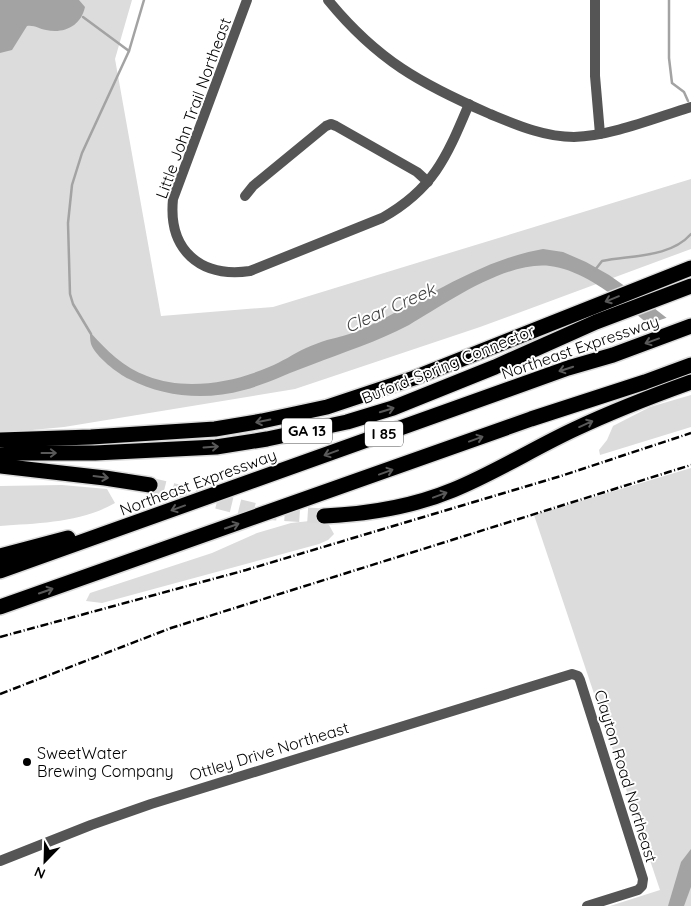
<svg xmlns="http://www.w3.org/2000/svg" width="691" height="906" viewBox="0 0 691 906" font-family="Quicksand,sans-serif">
<rect width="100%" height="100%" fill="#fff"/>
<g fill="#dcdcdc">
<path d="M0,0H132L115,59L161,316L273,307L691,179V249L480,327L295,389L64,427L0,433Z"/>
<path d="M691,395V427L600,455L599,450L607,440L613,426L650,407Z"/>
<path d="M691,468V906H610L660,890L534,515Z"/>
<path d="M62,485L107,489L115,503C80,523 39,523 0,526V486Z"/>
<path d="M319,520L329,525L334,534L328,540L319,544L102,603L86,601L90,593L212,553L257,533L291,523Z"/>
</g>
<g fill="#a3a3a3">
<path d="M0,0H79L85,7C81,26 64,34 46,30C39,29 35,25 27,26L12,50L0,53Z"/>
<path d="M543,249L563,252L586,262L609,275L636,294L677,326L691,364C656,332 599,272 550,266C505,261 447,303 409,325C377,342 344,352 311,365C288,373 267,384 244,390C205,401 164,397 129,379C118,374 95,356 91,344C90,340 90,336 90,332C106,350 124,368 147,376C185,391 232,383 269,367C282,362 293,354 306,348C313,345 320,342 327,340C338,337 349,335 360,330C420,303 478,260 543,249Z"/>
<path d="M691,849V887L684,906H668L681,862Z"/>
</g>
<path fill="#fff" d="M669,317L691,336V367L645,325Z"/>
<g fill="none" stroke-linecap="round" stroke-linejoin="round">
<g stroke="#a3a3a3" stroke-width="2.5">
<path d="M669,0V58L672,83L684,92L688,101"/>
<path d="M83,17L129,51"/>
<path d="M595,270L602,261C631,255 670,258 691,234"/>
<path d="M91,334L73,304L70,294L68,223L72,185L82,153L129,51L144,0"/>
</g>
<path stroke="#d9d9d9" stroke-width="15" stroke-dasharray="15 8" stroke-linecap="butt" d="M150,485L261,512L324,516"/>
<defs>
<g id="motorway">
<path d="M0,440L91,437L215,429L262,421L327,407L414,378L691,268"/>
<path d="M0,455L20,453H95L216,447L267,439L347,422L393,408L495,367L596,322L691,286"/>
<path d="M0,466L105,478L150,485"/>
<path d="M324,516C369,514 412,507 453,490C495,473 534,448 575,429C613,411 652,396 691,382"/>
<path d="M0,556L68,538"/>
<path d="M0,571L568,368L613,355L691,326"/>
<path d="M0,607L531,419L645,382L691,365"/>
</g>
</defs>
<use href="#motorway" stroke="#dbdbdb" stroke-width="18"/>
<g stroke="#555" stroke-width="10">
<path d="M247,0L173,199C168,250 200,278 250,271L382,218C434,189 447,156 469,104"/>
<path d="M328,0C377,60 421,84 490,114C517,125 544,137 574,137C611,136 655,118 691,107"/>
<path d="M595,0V76L600,134"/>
<path d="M245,196L253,186L326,126L331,124L336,126L417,172L428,182"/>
</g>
<path stroke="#555" stroke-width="10" d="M0,861L91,825L151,804L572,674L578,676L580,680L643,879L642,886L638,890L587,906"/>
<use href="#motorway" stroke="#000" stroke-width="15"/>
<g stroke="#000" stroke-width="2.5" stroke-dasharray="8 2.5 1 2.5" stroke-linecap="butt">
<path d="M0,637L246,570L561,476L691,433"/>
<path d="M0,694L171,628L691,465"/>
</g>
</g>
<defs><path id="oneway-shaft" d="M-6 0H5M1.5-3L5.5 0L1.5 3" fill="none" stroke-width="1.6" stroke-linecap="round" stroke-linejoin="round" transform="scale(1.25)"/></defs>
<g stroke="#595959">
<use href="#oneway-shaft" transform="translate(612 299) rotate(158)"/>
<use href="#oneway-shaft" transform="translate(652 341) rotate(160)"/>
<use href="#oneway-shaft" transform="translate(566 369) rotate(162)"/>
<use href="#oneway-shaft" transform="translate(387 410) rotate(-17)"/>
<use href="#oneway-shaft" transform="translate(263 421) rotate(169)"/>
<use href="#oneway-shaft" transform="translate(586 424) rotate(-24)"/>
<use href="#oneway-shaft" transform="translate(476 439) rotate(-20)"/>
<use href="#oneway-shaft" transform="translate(211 447) rotate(-4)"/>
<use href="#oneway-shaft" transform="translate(49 453)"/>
<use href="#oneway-shaft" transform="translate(331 453) rotate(160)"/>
<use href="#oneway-shaft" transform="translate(386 472) rotate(-20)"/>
<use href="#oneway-shaft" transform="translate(101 477) rotate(7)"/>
<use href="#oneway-shaft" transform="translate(440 495) rotate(-20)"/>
<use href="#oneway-shaft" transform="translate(178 508) rotate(160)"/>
<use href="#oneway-shaft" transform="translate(232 526) rotate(-19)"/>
<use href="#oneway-shaft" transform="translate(46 591) rotate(-19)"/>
</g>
<circle fill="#000" stroke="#fff" stroke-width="2" cx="27" cy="762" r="5"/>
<g text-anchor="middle" stroke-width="4" stroke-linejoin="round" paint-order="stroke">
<g fill="#fff" stroke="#4c4c4c" stroke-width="1">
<rect x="282" y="418.5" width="50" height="25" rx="4"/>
<rect x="365" y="421.5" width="38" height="25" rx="4"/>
</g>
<g font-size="15" font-weight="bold" fill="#000">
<text x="307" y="436">GA 13</text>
<text x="384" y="439">I 85</text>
</g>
<g font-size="16" fill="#000" stroke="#fff">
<text transform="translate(193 108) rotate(-70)" y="6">Little John Trail Northeast</text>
<text transform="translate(580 347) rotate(-19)" y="6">Northeast Expressway</text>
<text transform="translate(448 364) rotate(-22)" y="6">Buford-Spring Connector</text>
<text transform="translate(198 482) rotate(-20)" y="6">Northeast Expressway</text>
<text transform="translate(269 751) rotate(-17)" y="6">Ottley Drive Northeast</text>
<text transform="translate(626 776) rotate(73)" y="6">Clayton Road Northeast</text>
</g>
<g font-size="16" fill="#000" stroke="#fff" text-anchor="start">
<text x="37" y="759">SweetWater<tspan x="37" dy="18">Brewing Company</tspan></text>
</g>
<g font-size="18" font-style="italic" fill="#444" stroke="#fff">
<text transform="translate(390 308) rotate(-24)" y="6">Clear Creek</text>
</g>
</g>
<g transform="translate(45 861) rotate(203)" stroke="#ffffff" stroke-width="4" paint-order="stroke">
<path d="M0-4L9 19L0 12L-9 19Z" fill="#000000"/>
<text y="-8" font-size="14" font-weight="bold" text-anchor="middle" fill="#000000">N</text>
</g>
</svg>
